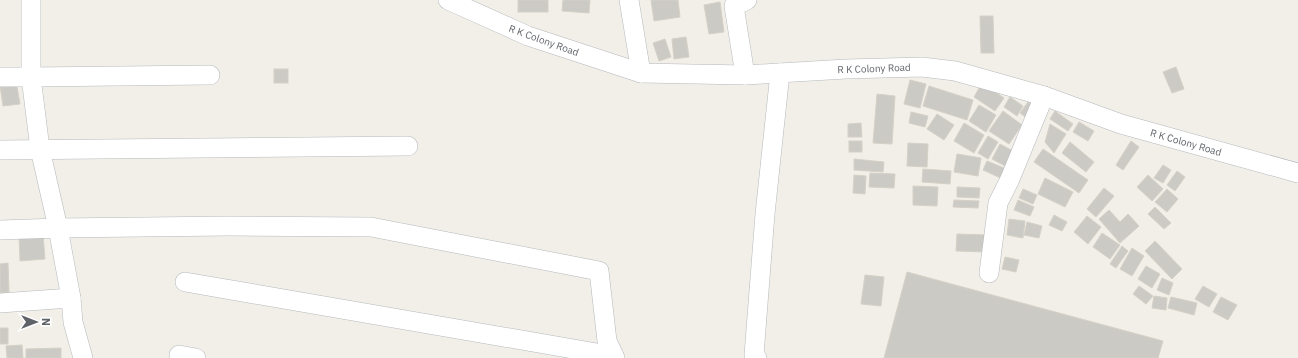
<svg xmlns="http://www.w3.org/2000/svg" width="1298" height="358" viewBox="0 0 1298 358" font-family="'IBM Plex Sans',sans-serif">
<rect width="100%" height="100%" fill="#f1efe8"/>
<g fill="#cccac5" stroke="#d6d1c6">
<rect x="518" y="0" width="30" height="12"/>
<path d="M563,0H590L589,13L562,11Z"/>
<path d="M651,0H678L680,17L654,21Z"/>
<path d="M720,2L724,32L709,34L704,5Z"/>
<path d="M980,16H993L994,53H981Z"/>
<path d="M686,37L689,57L674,59L672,39Z"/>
<path d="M665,39L671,57L659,61L653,43Z"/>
<path d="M1176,67L1184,89L1172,93L1163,72Z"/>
<rect x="274" y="69" width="14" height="14"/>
<path d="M910,80L926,84L920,108L904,104Z"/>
<path d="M16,81L20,104L3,106L0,86Z"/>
<path d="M982,83L1004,98L995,111L974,97Z"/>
<path d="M929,86L973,100L967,120L923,106Z"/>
<path d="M877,94L895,96L892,144L873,143Z"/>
<path d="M1010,97L1023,106L1017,116L1004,107Z"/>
<path d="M1028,102L1034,106L1027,118L1020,113Z"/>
<path d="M979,105L996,115L986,132L969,121Z"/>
<path d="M1003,111L1022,125L1009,144L989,131Z"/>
<path d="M1055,111L1073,124L1068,131L1050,119Z"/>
<path d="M911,112L928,116L925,127L909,123Z"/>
<path d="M937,114L954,125L944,140L927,129Z"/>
<path d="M1079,122L1094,131L1088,141L1073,132Z"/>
<path d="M861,123L862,137H848V124Z"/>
<path d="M964,123L984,135L974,153L954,141Z"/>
<path d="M1050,124L1066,134L1054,153L1045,142Z"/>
<path d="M988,136L998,142L988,159L978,153Z"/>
<rect x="849" y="141" width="13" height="11"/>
<path d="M1131,141L1139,147L1123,170L1116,165Z"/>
<path d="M1070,142L1094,162L1086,172L1062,153Z"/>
<path d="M908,143L928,144L927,167L907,166Z"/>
<path d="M1000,144L1015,152L1007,167L992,159Z"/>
<path d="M1043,149L1088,180L1079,193L1034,162Z"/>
<path d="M957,154L981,158L978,176L954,172Z"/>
<path d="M854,159L884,162L883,172L854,170Z"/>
<path d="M987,161L1009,170L1005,180L983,170Z"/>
<path d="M1163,165L1171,170L1163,183L1154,178Z"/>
<path d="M923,169L951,171L950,184L922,182Z"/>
<path d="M1177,171L1185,177L1175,191L1167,185Z"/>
<path d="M870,173L895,174L894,188L869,187Z"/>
<path d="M854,175L866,176L865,194L853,193Z"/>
<path d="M1148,175L1163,189L1152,201L1137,187Z"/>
<path d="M1045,178L1073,192L1065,207L1038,194Z"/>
<path d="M913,186L938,187L937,206L913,205Z"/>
<path d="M957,187L980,188L979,198L957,197Z"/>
<path d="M1104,188L1114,196L1096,217L1087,209Z"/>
<path d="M1023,189L1037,195L1033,204L1019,198Z"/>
<path d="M1167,189L1178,199L1167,212L1155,202Z"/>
<path d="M954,200L979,201L978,208L953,207Z"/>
<path d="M1018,200L1034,207L1030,216L1014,210Z"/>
<path d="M1155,207L1171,223L1164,229L1148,214Z"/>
<path d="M1109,210L1120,222L1128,214L1139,226L1120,243L1099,219Z"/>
<path d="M1054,215L1067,222L1062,231L1049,225Z"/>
<path d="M1087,216L1101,227L1088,244L1074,232Z"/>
<path d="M1009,219L1025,221L1023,238L1007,235Z"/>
<path d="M1027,222L1042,226L1039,238L1024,235Z"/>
<path d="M1102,233L1120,245L1110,259L1093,247Z"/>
<path d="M43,234L45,259L20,261L19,236Z"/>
<path d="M957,234L987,235L986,252L956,251Z"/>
<path d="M1155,241L1182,269L1172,279L1145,251Z"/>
<path d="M1122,246L1128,251L1116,268L1110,264Z"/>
<path d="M1132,248L1144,256L1132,276L1120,269Z"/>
<path d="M1005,257L1019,260L1016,272L1002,269Z"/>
<path d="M8,263L9,292L0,293V264Z"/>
<path d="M1146,266L1160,274L1152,288L1138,279Z"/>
<path d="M907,272L1163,341L1158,358H884Z"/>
<path d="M865,275L884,277L881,306L861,304Z"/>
<path d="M1162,278L1173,283L1169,295L1157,290Z"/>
<path d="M1139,286L1153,296L1146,304L1133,294Z"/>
<path d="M1203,286L1217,294L1209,307L1195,299Z"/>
<path d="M1154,296L1167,298L1166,310L1152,308Z"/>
<path d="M1171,297L1197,303L1194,315L1168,308Z"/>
<path d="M1221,297L1237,305L1228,320L1213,312Z"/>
<rect x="0" y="328" width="8" height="16"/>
<path d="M22,345L23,358H7L6,346Z"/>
<path d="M61,348V358H26V349Z"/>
</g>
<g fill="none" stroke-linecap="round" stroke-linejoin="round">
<defs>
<g id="street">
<path d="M31,0V77L210,75"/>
<path d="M448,0L528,36L641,73L745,75L846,69L922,67L955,71L1044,96L1121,124L1298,173"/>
<path d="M629,0L641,73"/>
<path d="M745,75L734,6L747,0"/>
<path d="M0,77H31L40,149L58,228L229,226L371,227L599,271L607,341L615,358"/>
<path d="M0,150L408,146"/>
<path d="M0,230L58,228L71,298L73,322L83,358"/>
<path d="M989,273L998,203L1010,179L1044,96"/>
<path d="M185,282L614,356"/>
<path d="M0,303L71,298"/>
<path d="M179,355L196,358"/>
<path d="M757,358L754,355L765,214L780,73"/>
</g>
</defs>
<use href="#street" stroke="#b5b8bc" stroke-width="20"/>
<use href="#street" stroke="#fff" stroke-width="19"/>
</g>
<g text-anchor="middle" stroke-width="3" stroke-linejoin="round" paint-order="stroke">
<g font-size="10" fill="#5f6368" stroke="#fff">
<text transform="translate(544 40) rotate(20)" y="4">R K Colony Road</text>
<text transform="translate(874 68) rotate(-2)" y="4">R K Colony Road</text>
<text transform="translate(1186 142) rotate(16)" y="4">R K Colony Road</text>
</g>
</g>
<g transform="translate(36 322) rotate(90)" stroke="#ffffff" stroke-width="3" paint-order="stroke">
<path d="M0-3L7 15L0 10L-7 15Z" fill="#5f6368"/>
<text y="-6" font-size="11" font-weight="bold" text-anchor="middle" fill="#5f6368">N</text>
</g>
</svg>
